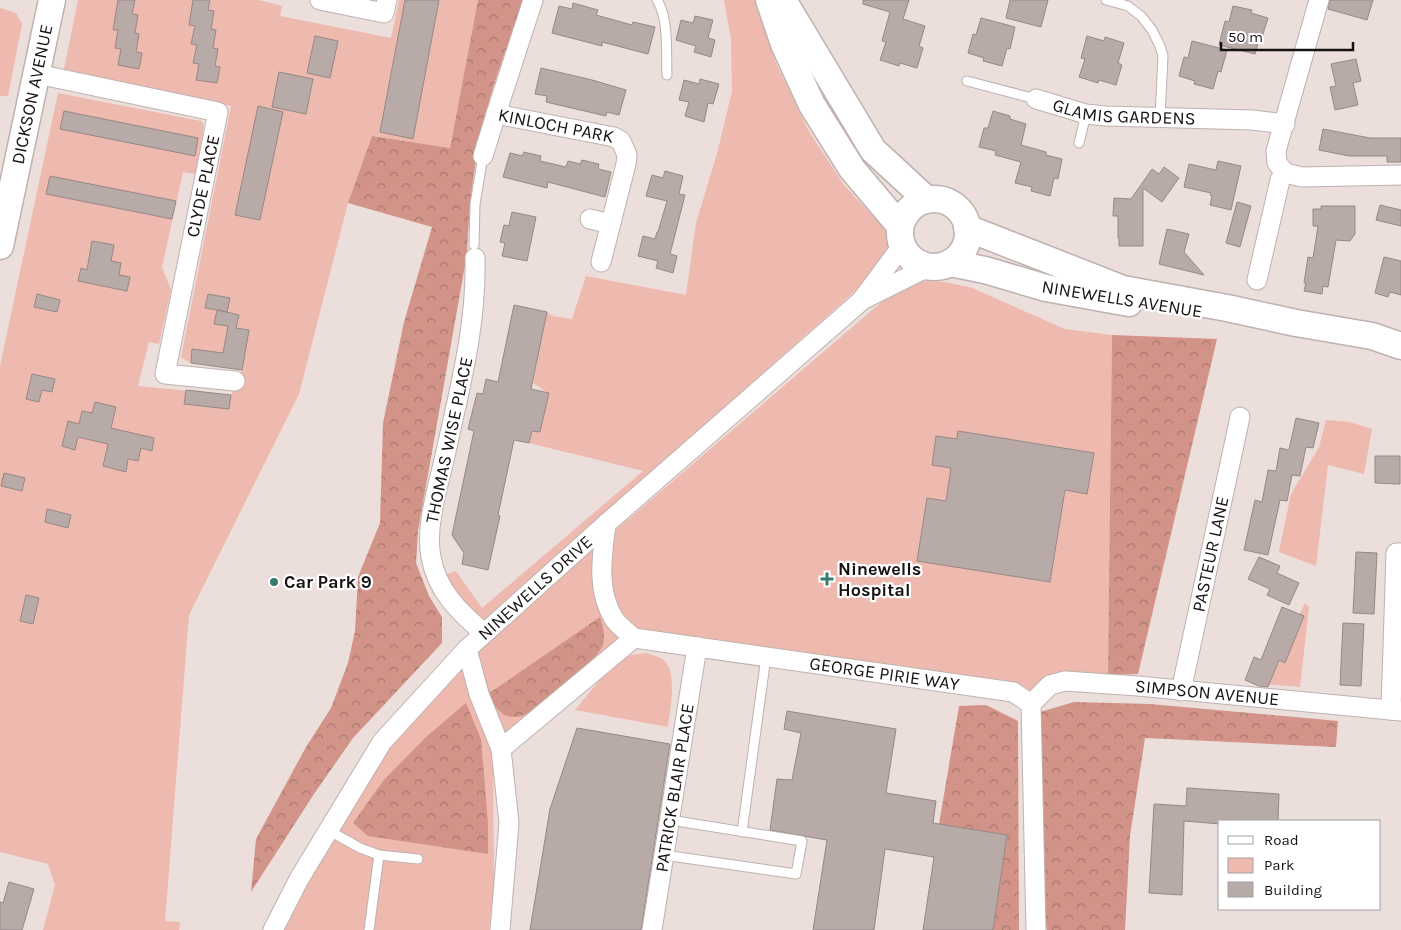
<svg xmlns="http://www.w3.org/2000/svg" width="1401" height="930" viewBox="0 0 1401 930" font-family="Karla,sans-serif">
<defs>
<pattern id="forest-crowns" width="20" height="18" patternUnits="userSpaceOnUse" patternTransform="scale(1.25)"><rect width="20" height="18" fill="#d29489"/><path d="M2 6a3 3 0 1 1 6 0M12 15a3 3 0 1 1 6 0" fill="none" stroke="#a9776f"/></pattern>
</defs>
<rect width="100%" height="100%" fill="#ecdedb"/>
<g fill="#eeb9af">
<path d="M78,0H259L282,6L280,16L391,38L399,0H478L450,148L372,136L348,203L299,394L189,615L165,921L180,922L179,930H43L55,885L48,864L0,852V366L58,93L201,121L204,125L196,174L183,172L162,267L171,290L159,344L149,342L138,386L231,395L242,370L244,356L192,350L191,363L181,357L231,106L64,69Z"/>
<path d="M724,0H755L776,63L808,130L844,185L882,226L888,238L887,254L880,269L482,622L463,607L445,575L456,571L482,608L643,471L529,443L532,431L540,432L549,394L533,383L547,312L552,316L572,319L586,276L686,295L696,223L718,150L732,91L731,39Z"/>
<path d="M0,8L16,13L22,24L8,96H0Z"/>
<path d="M921,281L945,282L972,288L1065,329L1112,335L1108,675L1035,693L694,643L635,630L493,756L494,886L489,930H284L303,881L387,743L477,649L891,294Z"/>
<path d="M1326,420L1350,422L1372,429L1364,474L1328,465L1316,566L1279,552L1291,494L1319,447Z"/>
<path d="M1305,603L1309,607L1300,687L1265,684Z"/>
<path d="M646,653C650,655 657,656 661,658C679,668 670,710 668,727L575,710L614,663L631,655Z"/>
</g>
<g fill="url(#forest-crowns)">
<path d="M478,0H523C512,33 500,65 490,98C475,149 469,202 467,254L418,531L416,563L429,596L442,617V643L353,738L314,794L251,892L256,839L306,747L331,708L348,663L355,631L358,577L380,523L383,423L404,322L432,227L348,203L372,136L450,148Z"/>
<path d="M1112,335L1217,339L1138,674L1108,675Z"/>
<path d="M600,617C603,625 606,639 602,647C595,660 580,670 569,680C545,702 510,743 488,694Z"/>
<path d="M1074,702L1150,704L1338,721L1336,747L1145,738L1130,836L1125,930H1047L1043,909L1040,712Z"/>
<path d="M466,703L481,739L488,823V854L368,836L353,823L383,781L426,737Z"/>
<path d="M986,705L1018,721L1019,930H993L1007,835L939,824L959,706Z"/>
</g>
<g fill="#b7aaa7" stroke="#958886">
<path d="M118,0H135L132,14L138,15L135,33L139,34L136,52L142,53L139,69L118,65L121,49L115,48L118,30H113Z"/>
<path d="M193,0H210L208,10L214,11L211,29L216,30L213,48L218,49L215,66L220,67L217,83L196,80L199,64L193,63L197,45L191,44L195,26L189,25Z"/>
<path d="M405,0H439L413,139L380,132Z"/>
<path d="M863,0H909L903,19L925,26L919,46L923,48L917,68L900,63L899,66L880,60L886,42L882,41L890,12L863,4Z"/>
<path d="M1010,0H1048L1041,27L1006,18Z"/>
<path d="M1330,0H1373L1367,20L1328,9Z"/>
<path d="M573,3L598,10L596,15L632,25L633,22L655,27L648,54L602,42V46L552,33L559,6L572,9Z"/>
<path d="M1233,6L1252,10L1251,13L1268,18L1262,37L1260,36L1255,54L1219,45L1225,21L1229,22Z"/>
<path d="M695,16L713,20L708,38L715,40L711,57L694,52L696,46L676,40L681,20L693,23Z"/>
<path d="M981,18L1015,27L1010,49L1007,48L1002,66L983,61L984,58L968,53L973,34L976,35Z"/>
<path d="M315,36L338,41L330,78L307,73Z"/>
<path d="M1087,36L1104,41L1105,37L1124,43L1118,63L1122,65L1116,85L1099,80L1098,83L1079,77L1085,59L1081,58Z"/>
<path d="M1192,41L1227,50L1221,72L1218,71L1213,89L1194,84L1195,81L1179,76L1184,57L1188,58Z"/>
<path d="M1356,59L1361,81L1353,83L1358,105L1335,110L1330,87L1336,86L1331,64Z"/>
<path d="M541,68L592,80L626,90L619,115L607,112L606,116L546,102L547,96L535,94Z"/>
<path d="M279,72L313,79L306,114L272,107Z"/>
<path d="M700,79L719,84L713,104L708,103L704,122L685,116L689,102L679,100L684,80L699,84Z"/>
<path d="M258,106L283,112L260,220L235,215Z"/>
<path d="M64,111L198,138L195,156L60,129Z"/>
<path d="M993,111L1010,116V119L1026,124L1021,145L1046,152V155L1062,159L1058,179L1054,178L1050,196L1031,191L1032,187L1015,183L1021,162L995,155L996,151L979,147L984,128H988Z"/>
<path d="M1323,129L1370,138H1401V162H1387V156H1349L1319,150Z"/>
<path d="M524,152L541,156L540,161L566,167L568,161L580,164L582,160L599,164L598,169L611,172L605,197L548,182L547,188L503,177L510,153L522,156Z"/>
<path d="M1218,161L1241,166L1231,210L1210,205L1212,196L1210,195L1211,193L1184,187L1189,164L1216,170Z"/>
<path d="M1164,167L1179,178L1162,202L1143,188V246H1119V238H1118V216H1113L1114,198L1131,199L1152,169L1159,174Z"/>
<path d="M665,171L683,176L679,194L685,195L670,254L677,256L673,273L656,268L658,261L638,256L643,236L655,239L657,232H658L667,201L646,196L652,175L663,178Z"/>
<path d="M50,176L176,201L172,219L46,194Z"/>
<path d="M1237,202L1251,206L1240,247L1226,243Z"/>
<path d="M1380,205L1401,210V226L1376,220Z"/>
<path d="M1321,206H1355V234L1350,241L1336,240L1328,287L1323,286L1322,294L1304,291L1306,283H1304L1308,257L1313,258L1318,226H1313V209H1321Z"/>
<path d="M512,212L536,217L527,261L502,256L505,243L500,242L504,225L509,226Z"/>
<path d="M1167,229L1189,234L1184,252L1204,275L1159,264Z"/>
<path d="M92,241L114,245L111,261L121,263L119,275L130,277L127,291L78,281L81,268L87,270Z"/>
<path d="M1384,257L1401,261V295L1390,292L1388,297L1375,293Z"/>
<path d="M37,294L60,300L57,312L34,307Z"/>
<path d="M208,294L230,298L227,312L218,310L239,315L236,328L249,330L242,370L191,363L192,349L223,353L228,326L214,324L217,310L205,308Z"/>
<path d="M514,305L547,312L531,389L549,393L540,432L532,431L529,443L514,440L498,515L500,516L488,570L462,564L464,553L452,535L474,431L468,429L477,393L483,394L486,379L498,382Z"/>
<path d="M32,374L55,379L52,392L42,390L39,402L26,399Z"/>
<path d="M186,390L231,395L229,409L184,404Z"/>
<path d="M95,402L116,407L111,428L154,438L152,451L141,448L138,461L128,459L126,472L103,466L108,444L78,437L75,450L62,446L68,421L79,424L82,411L92,413Z"/>
<path d="M1296,418L1319,423L1313,448L1306,447L1300,476L1292,475L1287,501L1280,500L1268,555L1244,550L1255,500L1262,502L1268,470L1276,471L1280,448L1289,450Z"/>
<path d="M958,431L1094,453L1087,494L1065,490L1050,582L917,561L927,498L946,501L951,468L932,465L936,436L957,439Z"/>
<path d="M1375,456H1400V484L1375,483Z"/>
<path d="M4,473L25,478L22,491L1,486Z"/>
<path d="M47,509L71,515L68,528L45,522Z"/>
<path d="M1356,552L1377,553L1374,614L1353,613Z"/>
<path d="M1259,557L1280,566L1277,573L1299,583L1289,605L1267,595L1270,589L1248,579Z"/>
<path d="M26,595L39,598L33,624L20,621Z"/>
<path d="M1282,607L1304,616L1285,663L1279,660L1268,687L1259,686L1245,680L1254,657L1261,660Z"/>
<path d="M1343,623L1364,624L1361,686L1340,685Z"/>
<path d="M787,711L896,729L886,793L936,801L933,823L1007,835L993,930H923L934,857L885,849L874,930H813L827,840L770,830L777,779L792,780L801,733L784,729Z"/>
<path d="M577,728L670,744L641,930H530L550,809Z"/>
<path d="M1187,788L1279,794L1278,821H1220V824L1184,821L1182,895L1149,893L1154,804L1186,806Z"/>
<path d="M9,882L34,889L22,930H0V902L3,903Z"/>
</g>
<g fill="none" stroke-linecap="round" stroke-linejoin="round">
<defs>
<g id="lane">
<path d="M657,0C669,18 666,54 667,75"/>
<path d="M1106,0L1128,6L1141,16L1152,30L1160,46L1163,56L1160,117"/>
<path d="M967,81L1036,99"/>
<path d="M1079,143L1086,114"/>
<path d="M474,245L475,204L483,156"/>
<path d="M328,830L360,848L379,855L418,859"/>
<path d="M742,832L766,657"/>
<path d="M664,855L796,874L802,841L670,820"/>
<path d="M369,930L379,855"/>
</g>
<g id="street">
<path d="M320,0L384,13L387,0"/>
<path id="s1" d="M533,0L496,114L614,137L621,141L627,155L626,164L601,262"/>
<path d="M37,74L218,112L165,374L235,381"/>
<path id="s2" d="M1036,99L1086,114L1106,116L1252,120L1285,124"/>
<path d="M483,156L496,114"/>
<path d="M1285,173L1277,163L1276,151L1319,0"/>
<path d="M1285,173L1302,177L1401,175"/>
<path d="M590,219L611,224"/>
<path d="M475,258C477,325 459,391 445,456C438,487 425,526 431,557C437,591 459,612 484,633"/>
<path d="M1257,280L1280,180L1285,173"/>
<path d="M866,298L928,267"/>
<path id="s3" d="M606,524C602,556 596,590 614,619C619,626 627,632 634,638L1013,692L1031,704L1036,930"/>
<path d="M467,649L479,694L501,749L509,823L500,930"/>
<path id="s4" d="M1181,691L1240,417"/>
<path id="s5" d="M1031,704L1050,685L1065,681L1138,686L1401,711"/>
<path d="M1391,710L1396,553H1401"/>
<path d="M501,749L634,638"/>
<path id="s6" d="M273,930L299,879L382,742L467,649L606,524L861,301L902,246"/>
<path id="s7" d="M652,930L697,647"/>
</g>
<g id="secondary">
<path d="M769,0L784,44L812,105L852,169L900,226"/>
<path d="M783,0L873,150L926,199"/>
<circle cx="934" cy="233" r="34"/>
<path d="M967,228L1123,289L1227,308L1296,323L1372,336L1401,346"/>
<path id="s8" d="M0,246L52,0"/>
<path d="M950,263L985,270L1046,288L1129,303"/>
</g>
</defs>
<use href="#lane" stroke="#bfb1af" stroke-width="11"/>
<use href="#street" stroke="#bfb1af" stroke-width="21"/>
<use href="#secondary" stroke="#bfb1af" stroke-width="29"/>
<use href="#lane" stroke="#fff" stroke-width="9"/>
<use href="#street" stroke="#fff" stroke-width="19"/>
<use href="#secondary" stroke="#fff" stroke-width="26"/>
</g>
<g fill="#377b6f" stroke="#fff" stroke-width="2">
<path d="M824.5 571.5h5v5h5v5h-5v5h-5v-5h-5v-5h5z"/>
<circle cx="274" cy="582" r="5"/>
</g>
<g text-anchor="middle" stroke-width="4.5" stroke-linejoin="round" paint-order="stroke">
<g font-size="18" fill="#171212" stroke="#fff">
<text dy="6" stroke="none"><textPath href="#s8" startOffset="155">DICKSON AVENUE</textPath></text>
<text dy="6" stroke="none"><textPath href="#s2" startOffset="90">GLAMIS GARDENS</textPath></text>
<text dy="6" stroke="none"><textPath href="#s1" startOffset="181">KINLOCH PARK</textPath></text>
<text transform="translate(203 186) rotate(-78)" y="6">CLYDE PLACE</text>
<text transform="translate(1122 299) rotate(9)" y="6">NINEWELLS AVENUE</text>
<text transform="translate(449 440) rotate(-78)" y="6">THOMAS WISE PLACE</text>
<text dy="6" stroke="none"><textPath href="#s4" startOffset="140">PASTEUR LANE</textPath></text>
<text dy="6" stroke="none"><textPath href="#s6" startOffset="435">NINEWELLS DRIVE</textPath></text>
<text dy="6" stroke="none"><textPath href="#s3" startOffset="378">GEORGE PIRIE WAY</textPath></text>
<text dy="6" stroke="none"><textPath href="#s5" startOffset="185">SIMPSON AVENUE</textPath></text>
<text dy="6" stroke="none"><textPath href="#s7" startOffset="144">PATRICK BLAIR PLACE</textPath></text>
</g>
<g font-size="18" font-weight="bold" fill="#171212" stroke="#fff" text-anchor="start">
<text x="838" y="575">Ninewells<tspan x="838" dy="21">Hospital</tspan></text>
<text x="284" y="588">Car Park 9</text>
</g>
</g>
<rect x="1218" y="820" width="162" height="90" fill="#ffffff" stroke="#a2a0a0"/>
<rect x="1228" y="836" width="25" height="8" fill="#ffffff" stroke="#a2a0a0"/>
<text x="1264" y="845" font-size="15" fill="#171212">Road</text>
<rect x="1228" y="858" width="25" height="15" fill="#eeb9af" stroke="#a2a0a0"/>
<text x="1264" y="870" font-size="15" fill="#171212">Park</text>
<rect x="1228" y="882" width="25" height="15" fill="#b7aaa7" stroke="#a2a0a0"/>
<text x="1264" y="895" font-size="15" fill="#171212">Building</text>
<path d="M1221 42v8h132v-8" fill="none" stroke="#171212" stroke-width="2.5"/>
<text x="1228" y="42" font-size="15" fill="#171212" stroke="#ffffff" stroke-width="4" paint-order="stroke">50 m</text>
</svg>
